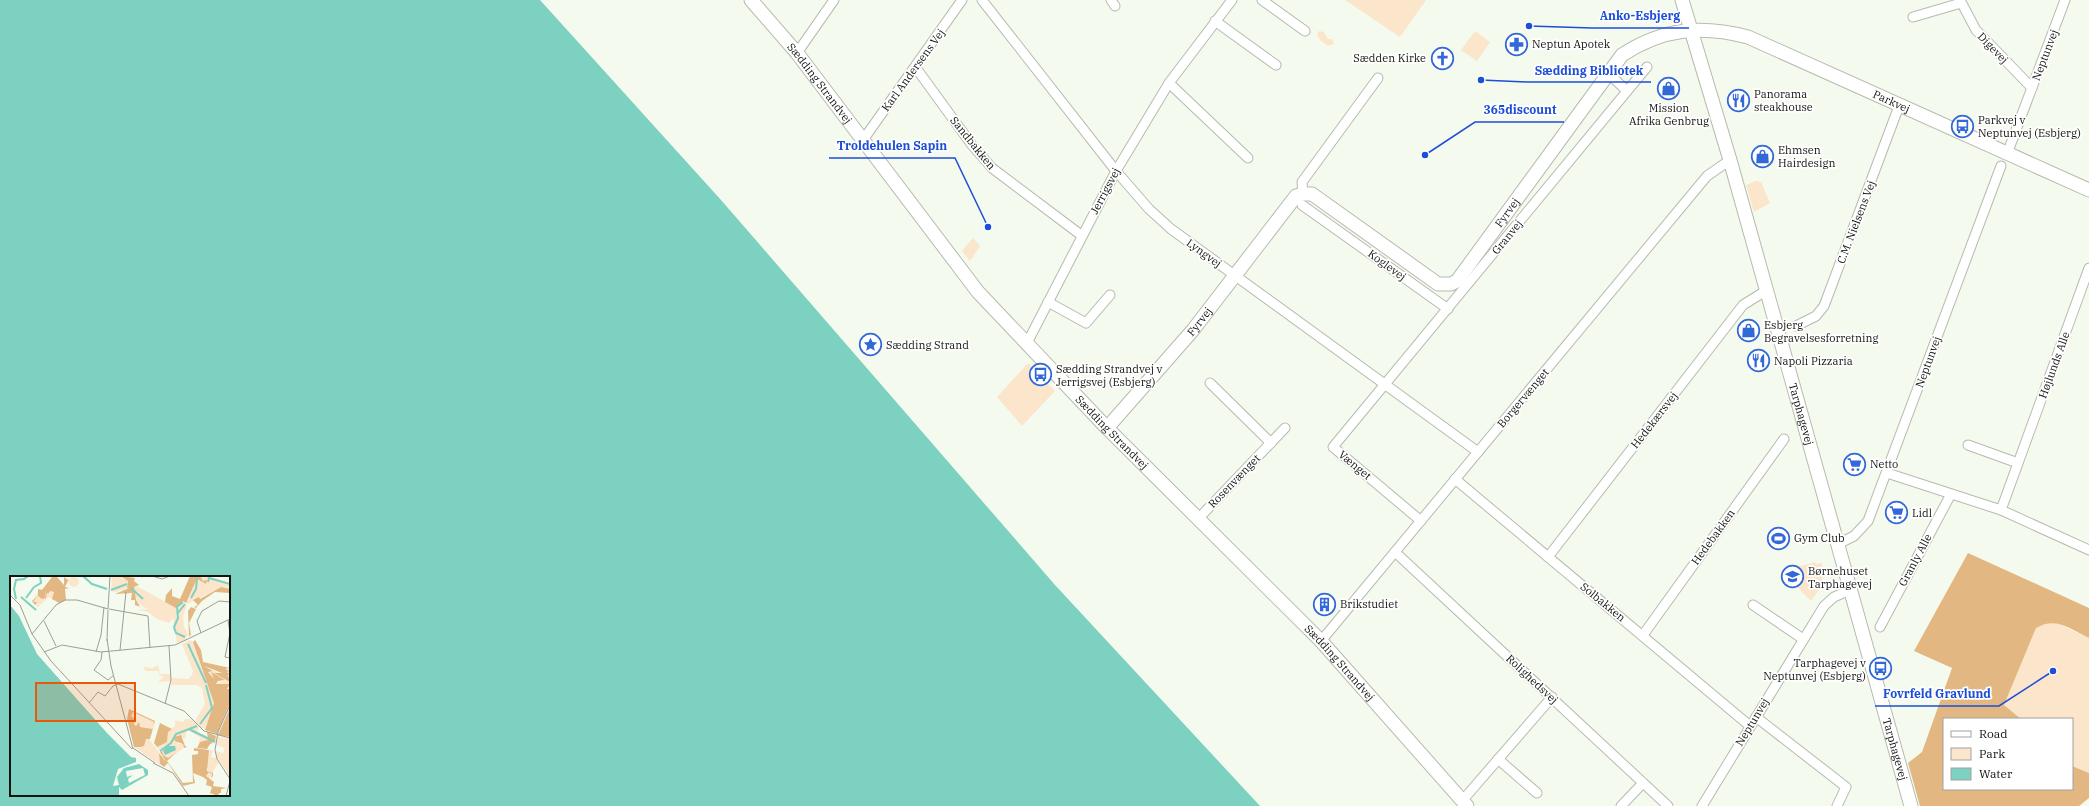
<svg xmlns="http://www.w3.org/2000/svg" width="2089" height="806" viewBox="0 0 2089 806" font-family="'IBM Plex Serif',serif">
<rect width="100%" height="100%" fill="#f5faee"/>
<g fill="#fbe5cb">
<path d="M1345,0H1426L1400,37Z"/>
<path d="M1319,31L1324,32L1328,39H1332L1334,44L1328,46L1321,41L1317,35Z"/>
<path d="M1475,31L1490,42L1477,61L1461,50Z"/>
<path d="M1756,181L1761,182L1770,203L1754,212L1746,185Z"/>
<path d="M973,238L980,246L970,261L962,251Z"/>
<path d="M1028,363L1055,391L1022,426L997,397Z"/>
<path d="M1815,562L1816,564L1822,563V585L1811,601L1788,578L1786,570Z"/>
<path d="M2054,622L2089,638V773L2072,766V719H2021L2004,705L2036,628L2044,623Z"/>
</g>
<path fill="#e3b781" d="M1968,553L2089,608V638C2070,629 2056,616 2036,628L2004,705L2021,719H1944V789H2072V766L2089,773V798L2079,806H1920L1908,763L1922,752L1952,668L1914,651Z"/>
<path fill="#7cd1c1" fill-rule="evenodd" d="M0,0H540L721,200L1055,585L1260,806H0ZM11,577H229V795H11Z"/>
<g fill="none" stroke-linecap="round" stroke-linejoin="round">
<defs>
<g id="street">
<path d="M982,0L1116,171L1149,209L1171,229L1478,452"/>
<path d="M1111,0L1115,6"/>
<path d="M1262,0L1305,31"/>
<path d="M1960,0L1976,30L2032,88"/>
<path d="M1913,17L1961,3"/>
<path d="M1215,21L1276,65"/>
<path d="M797,53L834,0"/>
<path d="M916,68L972,145L992,168L1081,235"/>
<path d="M1609,74L1627,91"/>
<path d="M1169,83L1248,158"/>
<path d="M863,140L962,0"/>
<path d="M2007,154L2065,0"/>
<path d="M1303,194L1302,182L1378,78"/>
<path d="M1302,205L1448,309"/>
<path d="M1048,302L1086,323L1110,295"/>
<path d="M1796,326L1816,316L1824,306L1899,106"/>
<path d="M1026,345L1116,171L1169,83L1232,0"/>
<path d="M1210,383L1271,443"/>
<path d="M1968,445L2018,463"/>
<path d="M1887,473L2001,510L2089,550"/>
<path d="M1455,479L1750,726"/>
<path d="M2001,510L2089,268"/>
<path d="M1198,519L1285,428"/>
<path d="M1421,521L1333,447L1647,67"/>
<path d="M1838,544L1854,536L1868,521L2001,166"/>
<path d="M1395,552L1668,806"/>
<path d="M1548,557L1743,305L1767,290"/>
<path d="M1753,605L1803,639"/>
<path d="M1880,627L1951,494"/>
<path d="M1643,635L1784,439"/>
<path d="M1321,641L1707,176L1730,160"/>
<path d="M1756,717L1846,787L1837,806"/>
<path d="M1498,759L1537,793"/>
<path d="M1462,801L1552,697"/>
<path d="M1621,806L1643,783"/>
<path d="M1702,806L1824,606L1834,597L1850,590"/>
</g>
<g id="secondary">
<path id="s1" d="M751,0L797,53L978,292L1107,428L1321,641L1467,806"/>
<path id="s2" d="M1682,0L1730,160L1911,806"/>
<path id="s3" d="M1107,428L1193,330L1296,196L1303,194H1312L1438,284H1451L1457,281L1622,55C1663,28 1701,25 1748,37L2089,190"/>
</g>
</defs>
<use href="#street" stroke="#b6bbb0" stroke-width="11"/>
<use href="#secondary" stroke="#b6bbb0" stroke-width="15"/>
<use href="#street" stroke="#fff" stroke-width="9"/>
<use href="#secondary" stroke="#fff" stroke-width="13"/>
</g>
<defs>
<symbol id="pharmacy-ring" viewBox="-11 -11 22 22"><circle r="9.5" fill="#fff" stroke="#3368d7" stroke-width="1.5"/><path d="M-2-6h4v4h4v4h-4v4h-4v-4h-4v-4h4Z" fill="#3368d7"/></symbol>
<symbol id="church-ring" viewBox="-11 -11 22 22"><circle r="9.5" fill="#fff" stroke="#3368d7" stroke-width="1.5"/><path d="M-1.2-6h2.4v3.5h3.3v2.4h-3.3V6h-2.4V-.1h-3.3v-2.4h3.3Z" fill="#3368d7"/></symbol>
<symbol id="shop-ring" viewBox="-11 -11 22 22"><circle r="9.5" fill="#fff" stroke="#3368d7" stroke-width="1.5"/><path d="M-5-2.5h2.3a2.7 3.5 0 0 1 5.4 0H5L5.5 6h-11ZM-1.5-2.5h3a1.5 2.3 0 0 0-3 0Z" fill="#3368d7"/></symbol>
<symbol id="restaurant-ring" viewBox="-11 -11 22 22"><circle r="9.5" fill="#fff" stroke="#3368d7" stroke-width="1.5"/><path d="M-5-6h1v4h1v-4h1v4h1v-4h1v5L-1.5 .5V6h-2V.5L-5-1ZM5-6V6H3V1.5H1.5Q1.5-4 5-6Z" fill="#3368d7"/></symbol>
<symbol id="bus-ring" viewBox="-11 -11 22 22"><circle r="9.5" fill="#fff" stroke="#3368d7" stroke-width="1.5"/><path d="M-5-6H5V4H4V6H2V4H-2V6H-4V4H-5ZM-3.5-4V0h7V-4ZM-3.5 1.2v1.5H-2V1.2ZM2 1.2v1.5H3.5V1.2Z" fill="#3368d7"/></symbol>
<symbol id="sight-ring" viewBox="-11 -11 22 22"><circle r="9.5" fill="#fff" stroke="#3368d7" stroke-width="1.5"/><path d="M0-6L1.8-2.2L6-1.7L2.9 1.2L3.7 5.4L0 3.3L-3.7 5.4L-2.9 1.2L-6-1.7L-1.8-2.2Z" fill="#3368d7"/></symbol>
<symbol id="supermarket-ring" viewBox="-11 -11 22 22"><circle r="9.5" fill="#fff" stroke="#3368d7" stroke-width="1.5"/><path d="M-6-5.5h2.5l.6 2H6L4.5 2H-2.5L-4.4-4H-6ZM-1.5 3.2a1.3 1.3 0 1 0 .1 0ZM3 3.2a1.3 1.3 0 1 0 .1 0Z" fill="#3368d7"/></symbol>
<symbol id="stadium-ring" viewBox="-11 -11 22 22"><circle r="9.5" fill="#fff" stroke="#3368d7" stroke-width="1.5"/><path d="M0-5a6.5 5 0 1 0 0 10a6.5 5 0 1 0 0-10ZM-3.5-1.8h7v3.6h-7Z" fill="#3368d7"/></symbol>
<symbol id="school-ring" viewBox="-11 -11 22 22"><circle r="9.5" fill="#fff" stroke="#3368d7" stroke-width="1.5"/><path d="M0-5L7-2L0 1L-7-2ZM-4 1L0 2.5L4 1V4Q0 6-4 4Z" fill="#3368d7"/></symbol>
<symbol id="building-ring" viewBox="-11 -11 22 22"><circle r="9.5" fill="#fff" stroke="#3368d7" stroke-width="1.5"/><path d="M-4-6H4V6H1V3H-1V6H-4ZM-2.5-4.3h1.7v1.8h-1.7ZM.8-4.3h1.7v1.8H.8ZM-2.5-1h1.7V.8h-1.7ZM.8-1h1.7V.8H.8Z" fill="#3368d7"/></symbol>
</defs>
<g fill-rule="evenodd">
<use href="#pharmacy-ring" x="1504" y="32" width="25" height="25"/>
<use href="#church-ring" x="1430" y="46" width="25" height="25"/>
<use href="#shop-ring" x="1656" y="76" width="25" height="25"/>
<use href="#restaurant-ring" x="1726" y="88" width="25" height="25"/>
<use href="#bus-ring" x="1950" y="114" width="25" height="25"/>
<use href="#shop-ring" x="1750" y="144" width="25" height="25"/>
<use href="#shop-ring" x="1736" y="318" width="25" height="25"/>
<use href="#sight-ring" x="858" y="332" width="25" height="25"/>
<use href="#restaurant-ring" x="1746" y="348" width="25" height="25"/>
<use href="#bus-ring" x="1028" y="362" width="25" height="25"/>
<use href="#supermarket-ring" x="1842" y="452" width="25" height="25"/>
<use href="#supermarket-ring" x="1884" y="500" width="25" height="25"/>
<use href="#stadium-ring" x="1766" y="526" width="25" height="25"/>
<use href="#school-ring" x="1780" y="564" width="25" height="25"/>
<use href="#building-ring" x="1312" y="592" width="25" height="25"/>
<use href="#bus-ring" x="1868" y="656" width="25" height="25"/>
</g>
<g text-anchor="middle" stroke-width="3.5" stroke-linejoin="round" paint-order="stroke">
<g font-size="11" fill="#131411" stroke="#fff" text-anchor="start">
<text x="1532" y="48">Neptun Apotek</text>
<text x="1426" y="62" text-anchor="end">Sædden Kirke</text>
<text x="1754" y="98">Panorama<tspan x="1754" dy="13">steakhouse</tspan></text>
<text x="1669" y="112" text-anchor="middle">Mission<tspan x="1669" dy="13">Afrika Genbrug</tspan></text>
<text x="1978" y="124">Parkvej v<tspan x="1978" dy="13">Neptunvej (Esbjerg)</tspan></text>
<text x="1778" y="154">Ehmsen<tspan x="1778" dy="13">Hairdesign</tspan></text>
<text x="1764" y="329">Esbjerg<tspan x="1764" dy="13">Begravelsesforretning</tspan></text>
<text x="886" y="349">Sædding Strand</text>
<text x="1774" y="365">Napoli Pizzaria</text>
<text x="1056" y="373">Sædding Strandvej v<tspan x="1056" dy="13">Jerrigsvej (Esbjerg)</tspan></text>
<text x="1870" y="468">Netto</text>
<text x="1912" y="517">Lidl</text>
<text x="1794" y="542">Gym Club</text>
<text x="1808" y="575">Børnehuset<tspan x="1808" dy="13">Tarphagevej</tspan></text>
<text x="1340" y="608">Brikstudiet</text>
<text x="1866" y="667" text-anchor="end">Tarphagevej v<tspan x="1866" dy="13">Neptunvej (Esbjerg)</tspan></text>
</g>
<g font-size="11" fill="#131411" stroke="#fff">
<text transform="translate(1993 48) rotate(46)" y="4">Digevej</text>
<text transform="translate(2045 55) rotate(-69)" y="4">Neptunvej</text>
<text transform="translate(913 70) rotate(-54)" y="4">Karl Andersens Vej</text>
<text dy="4" stroke="none"><textPath href="#s1" startOffset="108">Sædding Strandvej</textPath></text>
<text dy="4" stroke="none"><textPath href="#s3" startOffset="1059">Parkvej</textPath></text>
<text transform="translate(973 143) rotate(51)" y="4">Sandbakken</text>
<text transform="translate(1105 191) rotate(-62)" y="4">Jerrigsvej</text>
<text dy="4" stroke="none"><textPath href="#s3" startOffset="575">Fyrvej</textPath></text>
<text transform="translate(1856 222) rotate(-69)" y="4">C.M. Nielsens Vej</text>
<text transform="translate(1507 237) rotate(-51)" y="4">Granvej</text>
<text transform="translate(1204 253) rotate(36)" y="4">Lyngvej</text>
<text transform="translate(1387 265) rotate(36)" y="4">Koglevej</text>
<text dy="4" stroke="none"><textPath href="#s3" startOffset="141">Fyrvej</textPath></text>
<text transform="translate(1928 362) rotate(-70)" y="4">Neptunvej</text>
<text transform="translate(2054 365) rotate(-70)" y="4">Højlunds Alle</text>
<text transform="translate(1523 398) rotate(-50)" y="4">Borgervænget</text>
<text dy="4" stroke="none"><textPath href="#s2" startOffset="431">Tarphagevej</textPath></text>
<text transform="translate(1654 420) rotate(-52)" y="4">Hedekærsvej</text>
<text dy="4" stroke="none"><textPath href="#s1" startOffset="564">Sædding Strandvej</textPath></text>
<text transform="translate(1355 465) rotate(40)" y="4">Vænget</text>
<text transform="translate(1234 481) rotate(-46)" y="4">Rosenvænget</text>
<text transform="translate(1713 537) rotate(-54)" y="4">Hedebakken</text>
<text transform="translate(1915 560) rotate(-62)" y="4">Granly Alle</text>
<text transform="translate(1603 602) rotate(39)" y="4">Solbakken</text>
<text dy="4" stroke="none"><textPath href="#s1" startOffset="888">Sædding Strandvej</textPath></text>
<text transform="translate(1532 679) rotate(43)" y="4">Rolighedsvej</text>
<text transform="translate(1752 722) rotate(-59)" y="4">Neptunvej</text>
<text dy="4" stroke="none"><textPath href="#s2" startOffset="779">Tarphagevej</textPath></text>
</g>
</g>
<g transform="translate(10 576)">
<rect width="220" height="220" fill="#f5faee"/>
<path d="M102,0H111L118,4L117,12L106,16L101,15ZM190,0H198L220,8V13L211,11L178,28L175,26L178,24L187,4L196,8L197,5H193ZM59 6a5 5 0 1 1 10 0a5 5 0 1 1-10 0ZM35,11L44,17L42,23L39,21L28,31L22,26L28,16ZM124,11H128L143,19L166,32V35L173,27L177,29L173,41L174,51L179,60L176,61L177,64L167,67L163,42L159,47L147,43L138,36L128,34L138,33L128,28L123,16ZM180,64L183,66L193,96L201,111L204,127V132L195,152H191L185,145L195,128L192,112L187,109H161L162,102L178,103L182,99L183,95L172,68ZM148,89L150,98H161V105L148,106L154,100H150L148,95H135L134,91L142,92ZM194,91L212,98L205,96L217,102L220,108H206L215,104L201,97L204,103L198,96L203,95ZM123,136L144,146L143,153L130,151L128,147L126,150L124,148L126,144L121,140ZM175,143H181L189,151L187,157L196,159L198,164L189,170L190,161L177,154L175,163L168,159V168H173L174,172L158,182L153,179L147,171L157,164L158,156L165,150V144L173,146ZM208,161L220,162V200L207,182L205,175L213,177L215,172L206,169ZM138,162L149,176L150,189L124,171ZM199,174L203,175L201,181L206,182L209,188L206,190L199,203L196,200L199,196L196,187Z" fill="#fbe5cb"/>
<path d="M111,0L125,2L124,5L129,9L124,11L126,24L130,31L138,34L125,29V24H121L122,17L105,18L119,12H117L118,5ZM180,0H190L193,5L197,4L196,8L187,3L176,27L173,25L166,32L155,26L156,19L162,12V20L170,23ZM42,1H47L54,9V1L58,4L60,1L55,11L59,12L55,13L56,24L49,27L42,23L44,16L40,15L38,18L37,16V21L35,14L36,22L32,23L28,20L23,26H27L25,29L22,25L28,20V13L32,14ZM211,11L220,13V17L205,16L192,25L186,32L184,31L188,29L183,24L189,21L190,23ZM181,31L186,33L179,47L181,59L179,60L178,35ZM185,64L191,74L193,86L220,92L215,93L220,95L217,96L220,98L218,99L220,106L204,97H212L194,90L203,95L198,96L204,103L201,96L215,104L208,105L206,108H220L217,113H220V127L207,158L195,154L204,127L186,75L183,66ZM220,132V161L208,159ZM119,133L145,145L140,163H136L134,170L130,171H124L117,143ZM123,136L144,146L143,153L130,151L129,146L126,150L124,148L126,144L121,140ZM150,147L162,153L158,156L157,166L147,171L144,167ZM197,156L206,160L205,166H202L203,167L200,168L197,173L187,172L190,166L198,164ZM171,159L175,170L177,171L174,172L173,168L165,165L164,161ZM184,172L199,174L197,195L203,197V200L201,202L202,198L199,196L196,200L204,206L203,210L217,212L211,213V217H209L208,220L200,217L202,211L196,209L197,204L193,201L183,197L185,207L173,210L158,187L154,191L150,188L149,177L157,187L150,176L152,175L153,179L158,182L167,176L157,185L173,207L183,206L182,179L188,178V175H184Z" fill="#e3b781" fill-rule="evenodd"/>
<path d="M0,29L9,40L27,78L97,157L121,181L126,182V186L108,193L103,210L109,209L107,201L114,192L129,188L138,194V199L112,214L109,211V220H0ZM133,192L135,199L119,207L118,203L123,199L117,201L116,195ZM157,170H165L166,174L155,179L153,175Z" fill="#7cd1c1" fill-rule="evenodd"/>
<path fill="none" stroke="#7cd1c1" stroke-width="2" d="M73,0L82,8L97,13M198,6L199,2L220,8M24,11L31,7L30,0M121,12L133,23M101,14L117,8M11,21L26,34M16,22L24,11M181,22L186,13L187,3M6,23L4,13L6,4L14,3L18,0M173,26L167,31L168,42L164,51L166,57L175,61M167,38L175,28M178,68L196,107M190,148L202,132L196,109M179,153L205,166M150,175L161,167L166,158L187,150"/>
<path fill="none" stroke="#9b9e96" stroke-width="1" d="M142,0L152,3L160,0M0,19L10,29L22,58L41,85L122,173M98,33L100,0M99,33L138,40L140,72M218,44L220,57L215,81L220,82M34,45L46,70M191,57L187,45L192,35L209,25L220,26M22,58L46,29L55,24H67L98,33M97,63L101,90L123,173M97,65L98,34M110,74L116,16M34,76L52,69L91,76L165,69L220,43M86,76L91,59L94,31M92,76L91,84L84,94L98,104L104,99M79,127L88,116L95,120L103,110L108,108L174,135L194,155L220,162M155,128L161,104L159,70M220,129L208,156L205,174L207,183L220,203M123,172L145,187M143,187L163,197L179,220M216,220L220,205"/>
<path fill="#e8590c" fill-opacity="0.15" stroke="#e8590c" stroke-width="2" d="M26,107H125V145H26Z"/>
<rect width="220" height="220" fill="none" stroke="#131411" stroke-width="2"/>
</g>
<path fill="none" stroke="#1d4ed8" stroke-width="1.5" d="M1529 26L1592 28H1689M1481 80L1527 82H1651M1425 155L1475 122H1564M988 227L955 158H829M2053 671L1999 706H1875"/>
<g fill="#1d4ed8" stroke="#fff" stroke-width="1.5">
<circle cx="1529" cy="26" r="4"/>
<circle cx="1481" cy="80" r="4"/>
<circle cx="1425" cy="155" r="4"/>
<circle cx="988" cy="227" r="4"/>
<circle cx="2053" cy="671" r="4"/>
</g>
<g font-size="12" text-anchor="middle" font-weight="bold" fill="#1d4ed8" stroke="#fff" stroke-width="3.5" stroke-linejoin="round" paint-order="stroke">
<text x="1640" y="20">Anko-Esbjerg</text>
<text x="1589" y="75">Sædding Bibliotek</text>
<text x="1520" y="114">365discount</text>
<text x="892" y="150">Troldehulen Sapin</text>
<text x="1937" y="698">Fovrfeld Gravlund</text>
</g>
<rect x="1943" y="718" width="130" height="72" fill="#ffffff" stroke="#a1a1a0"/>
<rect x="1951" y="731" width="20" height="6" fill="#ffffff" stroke="#a1a1a0"/>
<text x="1979" y="738" font-size="12" fill="#131411">Road</text>
<rect x="1951" y="748" width="20" height="12" fill="#fbe5cb" stroke="#a1a1a0"/>
<text x="1979" y="758" font-size="12" fill="#131411">Park</text>
<rect x="1951" y="768" width="20" height="12" fill="#7cd1c1" stroke="#a1a1a0"/>
<text x="1979" y="778" font-size="12" fill="#131411">Water</text>
</svg>
